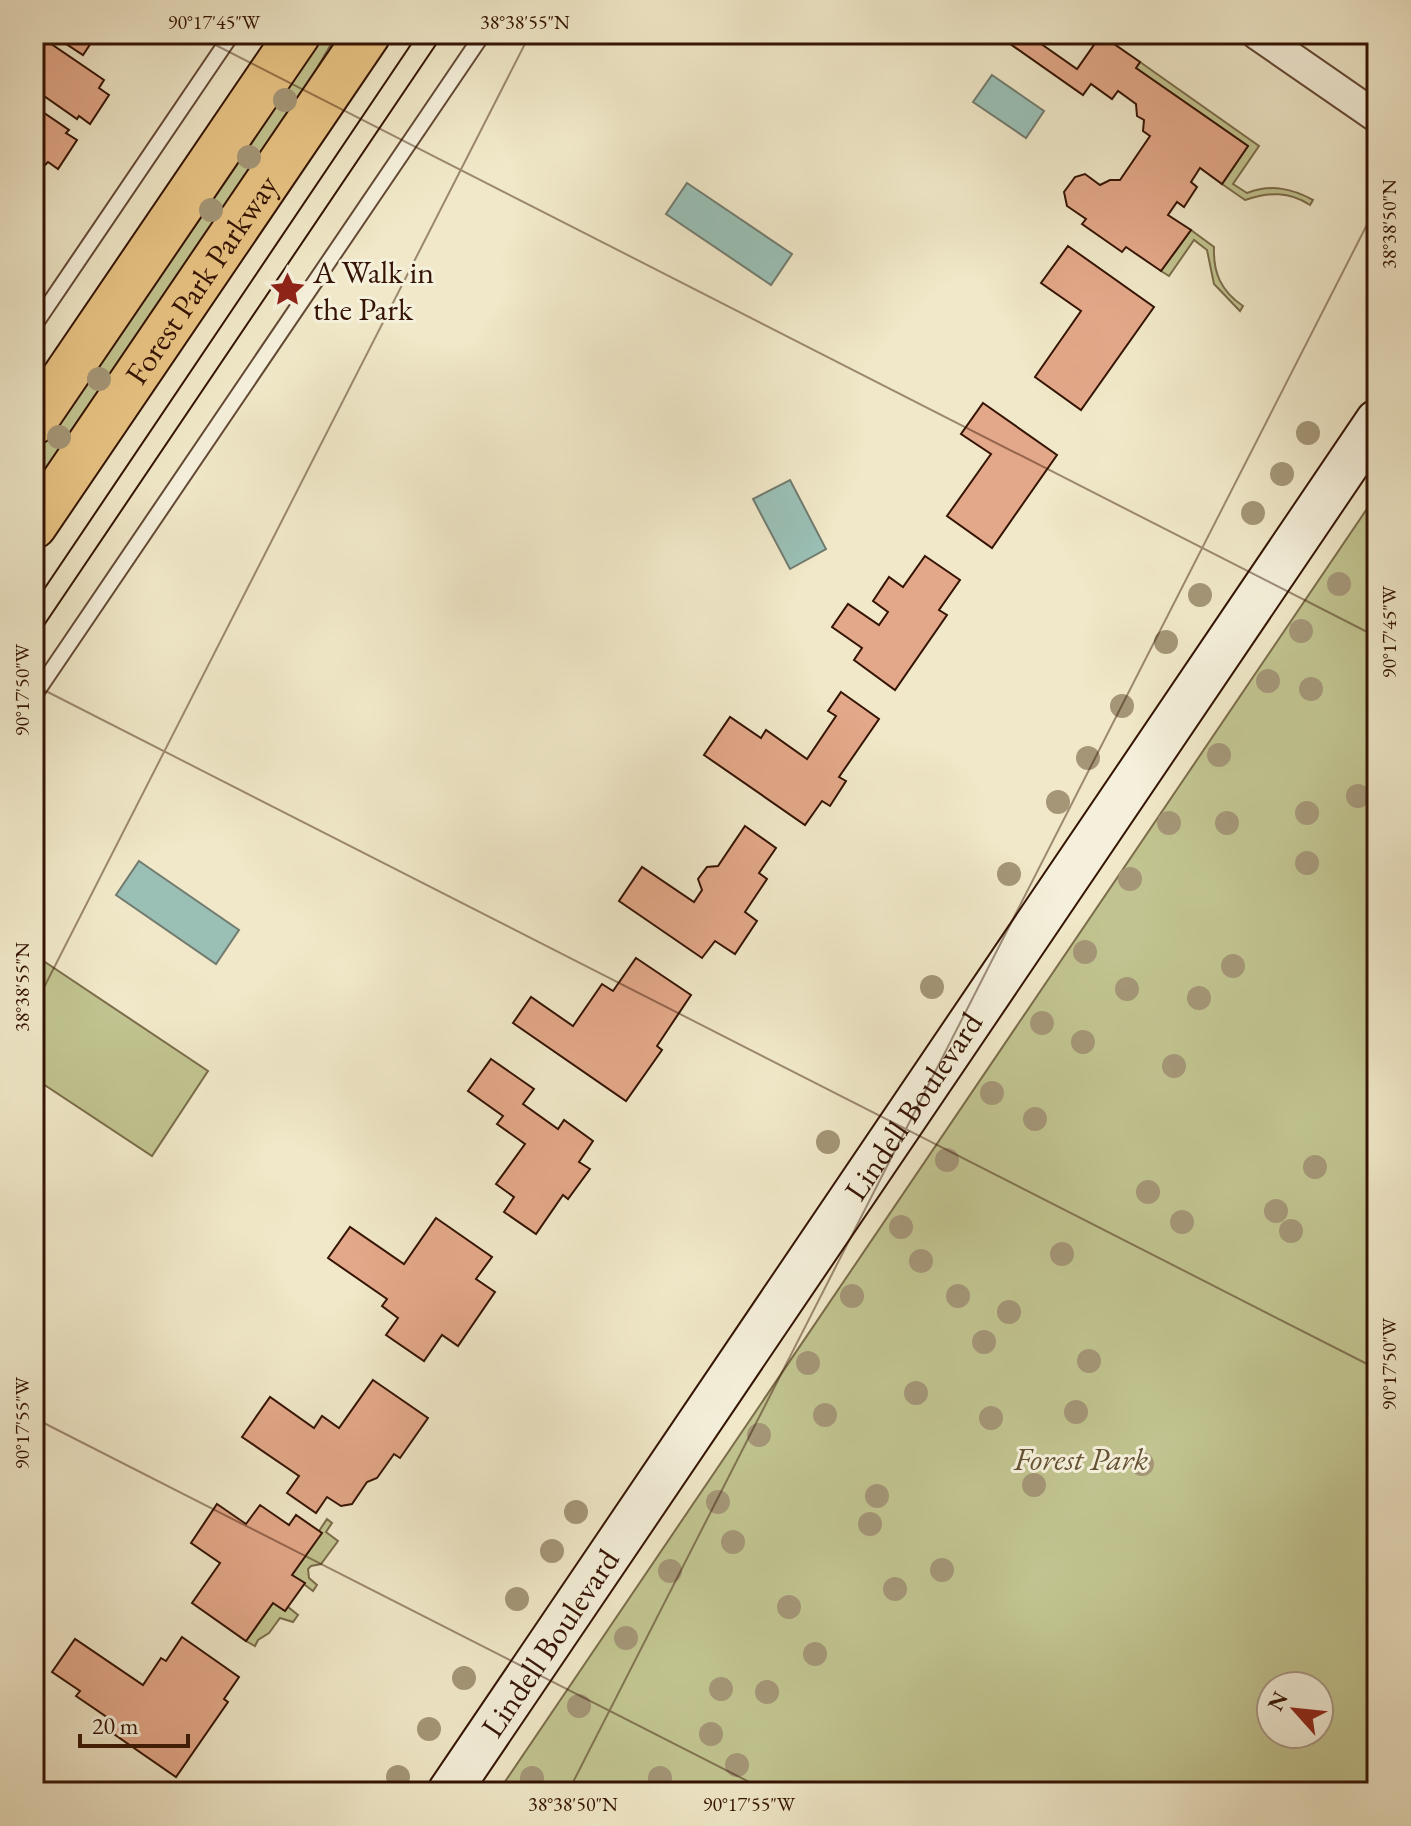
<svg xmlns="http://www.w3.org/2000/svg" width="1411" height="1826" viewBox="0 0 1411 1826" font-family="'EB Garamond',serif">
<rect width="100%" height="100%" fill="#f0e8c8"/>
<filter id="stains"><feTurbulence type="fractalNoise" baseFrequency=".0025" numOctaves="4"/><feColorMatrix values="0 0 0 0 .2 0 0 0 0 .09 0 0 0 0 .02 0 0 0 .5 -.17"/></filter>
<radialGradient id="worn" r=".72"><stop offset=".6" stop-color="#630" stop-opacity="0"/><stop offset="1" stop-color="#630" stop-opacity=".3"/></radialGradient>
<g fill="#c1c490" stroke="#7b6c4a" stroke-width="2" fill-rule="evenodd">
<path d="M319,34H337L296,104L34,487V456Z"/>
<path d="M1140,62L1259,146L1233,184L1247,193C1271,184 1291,188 1313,200L1310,205C1289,191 1269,192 1245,200L1222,184L1248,146L1136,68Z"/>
<path d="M1191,230L1214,247C1213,273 1221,291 1243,306L1240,311L1214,284L1207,250L1194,240L1169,276L1161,271Z"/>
<path d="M1377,494V1792H498ZM1271,1686H1319V1734H1271Z"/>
<path d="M45,962L208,1071L152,1156L34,1078V979Z"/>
<path d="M327,1519L332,1523L326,1532L338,1541L321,1564L311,1566L308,1569L309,1578L317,1585L313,1591L292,1575L321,1533L319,1531Z"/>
<path d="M273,1603L285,1611L288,1607L298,1615L293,1622L280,1618L269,1633L258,1640L255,1646L246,1641Z"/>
</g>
<g fill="#9ac0b6" stroke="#727b6f" stroke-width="2">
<path d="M992,75L1044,111L1026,138L973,102Z"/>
<path d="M687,183L792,254L771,285L666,214Z"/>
<path d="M790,480L826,549L790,569L753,499Z"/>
<path d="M139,861L239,930L216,964L116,895Z"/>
</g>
<g fill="#e3a889" stroke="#351404" stroke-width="2">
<path d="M34,34H44L50,38L47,41L104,80L99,88L109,95L90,124L79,116L77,119L34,89Z"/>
<path d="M51,34H97L83,55Z"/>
<path d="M996,34H1027L1077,69L1101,35L1140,62L1136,68L1248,146L1222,184L1200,168L1191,182L1197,187L1184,207L1177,202L1168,215L1191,230L1161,271L1126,247L1122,252L1082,224L1086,219L1067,206L1064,192L1075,177L1085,174L1100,185L1110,180H1120L1150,136L1143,131L1144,120L1137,116L1136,104L1118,91L1112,99L1091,84L1083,95Z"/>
<path d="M34,106L69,130L66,133L77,140L58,169L48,162L45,165L34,158Z"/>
<path d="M1068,246L1154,307L1081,410L1035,377L1081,311L1041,283Z"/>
<path d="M983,403L1057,455L992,548L947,516L991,454L961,434Z"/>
<path d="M925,556L960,580L939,610L947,615L895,690L854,660L862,648L832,627L848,604L879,625L888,612L873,601L889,577L903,587Z"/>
<path d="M841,692L879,719L839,777L846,781L830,806L822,801L805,825L704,755L730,717L761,738L766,730L807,759L836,716L828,711Z"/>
<path d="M745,826L776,848L759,873L767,879L745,912L757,921L735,954L715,941L702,958L619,901L642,867L694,902L702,890L698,879L707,867L718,866Z"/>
<path d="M636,958L691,995L657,1046L662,1050L626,1101L513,1023L531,997L573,1026L602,984L613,991Z"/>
<path d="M491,1059L534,1089L523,1104L558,1129L564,1120L593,1141L579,1162L590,1169L568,1199L563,1195L536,1234L504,1212L514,1197L496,1184L525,1144L497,1124L503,1116L468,1091Z"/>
<path d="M436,1218L492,1257L476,1279L495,1292L458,1346L442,1335L424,1361L386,1335L398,1318L382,1306L387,1299L328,1258L350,1227L404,1264Z"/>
<path d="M373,1380L428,1418L400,1458L394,1454L377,1478L367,1482L352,1504L341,1506L327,1497L316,1513L287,1493L299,1476L242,1437L270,1397L314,1428L322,1416L339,1428Z"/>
<path d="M217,1504L246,1524L260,1505L289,1525L296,1515L322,1533L292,1575L305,1583L285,1611L273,1603L246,1641L192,1603L220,1563L191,1543Z"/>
<path d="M182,1637L239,1677L224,1699L228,1702L176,1777L108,1730L114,1722L76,1696L80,1691L52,1672L75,1639L143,1685L161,1658L166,1661Z"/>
</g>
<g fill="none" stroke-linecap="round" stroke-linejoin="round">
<defs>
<g id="service">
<path d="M34,326L232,34"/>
<path d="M34,696L483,34"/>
</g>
<path id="minor" d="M1257,34L1377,117"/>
<g id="secondary">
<path id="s1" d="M449,1792L1377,421"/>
</g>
<g id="primary">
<path d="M34,422L298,34"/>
<path id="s2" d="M34,526L368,34"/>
</g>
</defs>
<use href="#service" stroke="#644935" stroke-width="18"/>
<use href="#minor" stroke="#644935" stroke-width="34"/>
<use href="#secondary" stroke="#351404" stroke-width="46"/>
<use href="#primary" stroke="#351404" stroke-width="48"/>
<use href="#service" stroke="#f5f0db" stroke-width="14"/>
<use href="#minor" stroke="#f5f0db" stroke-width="30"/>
<use href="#secondary" stroke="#f5f0db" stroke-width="42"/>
<use href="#primary" stroke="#e8c484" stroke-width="44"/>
<g stroke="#351404" stroke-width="2">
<path d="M34,604L418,34"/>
<path d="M34,640L443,34"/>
</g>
</g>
<g fill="#a49677">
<circle cx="285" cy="100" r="12"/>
<circle cx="249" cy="157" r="12"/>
<circle cx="211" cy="210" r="12"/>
<circle cx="99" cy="379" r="12"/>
<circle cx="1308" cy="433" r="12"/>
<circle cx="59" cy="437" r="12"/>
<circle cx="1282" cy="474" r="12"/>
<circle cx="1253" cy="513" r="12"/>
<circle cx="1339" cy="584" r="12"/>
<circle cx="1200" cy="595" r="12"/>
<circle cx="1301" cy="631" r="12"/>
<circle cx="1166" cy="642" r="12"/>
<circle cx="1268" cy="681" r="12"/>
<circle cx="1311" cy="689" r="12"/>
<circle cx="1122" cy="706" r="12"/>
<circle cx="1219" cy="755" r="12"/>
<circle cx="1088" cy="758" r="12"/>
<circle cx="1358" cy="796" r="12"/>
<circle cx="1058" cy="802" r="12"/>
<circle cx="1307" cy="813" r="12"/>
<circle cx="1169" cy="823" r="12"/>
<circle cx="1227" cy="823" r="12"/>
<circle cx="1307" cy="863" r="12"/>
<circle cx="1009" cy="874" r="12"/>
<circle cx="1130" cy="879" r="12"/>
<circle cx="1085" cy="952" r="12"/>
<circle cx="1233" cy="966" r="12"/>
<circle cx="932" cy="987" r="12"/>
<circle cx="1127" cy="989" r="12"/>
<circle cx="1199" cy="998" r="12"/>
<circle cx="1042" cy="1023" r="12"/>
<circle cx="1083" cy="1042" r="12"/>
<circle cx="1174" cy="1066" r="12"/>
<circle cx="992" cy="1093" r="12"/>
<circle cx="1035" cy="1119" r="12"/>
<circle cx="828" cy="1142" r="12"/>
<circle cx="947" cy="1160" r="12"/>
<circle cx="1315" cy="1167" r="12"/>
<circle cx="1148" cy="1192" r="12"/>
<circle cx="1276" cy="1211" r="12"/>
<circle cx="1182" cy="1222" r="12"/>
<circle cx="901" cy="1227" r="12"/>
<circle cx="1291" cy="1231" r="12"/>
<circle cx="1062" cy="1254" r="12"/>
<circle cx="921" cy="1261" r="12"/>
<circle cx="852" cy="1296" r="12"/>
<circle cx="958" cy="1296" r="12"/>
<circle cx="1009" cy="1312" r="12"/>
<circle cx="984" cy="1342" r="12"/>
<circle cx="1089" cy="1361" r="12"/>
<circle cx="808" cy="1363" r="12"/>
<circle cx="916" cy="1393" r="12"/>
<circle cx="1076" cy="1412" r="12"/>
<circle cx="825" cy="1415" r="12"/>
<circle cx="991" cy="1418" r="12"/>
<circle cx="759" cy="1435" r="12"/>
<circle cx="1142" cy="1464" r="12"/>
<circle cx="1034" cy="1485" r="12"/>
<circle cx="877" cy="1496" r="12"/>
<circle cx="718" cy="1502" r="12"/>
<circle cx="576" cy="1512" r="12"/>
<circle cx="870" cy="1524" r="12"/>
<circle cx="733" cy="1542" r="12"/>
<circle cx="552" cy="1551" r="12"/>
<circle cx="942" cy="1570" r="12"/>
<circle cx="670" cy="1571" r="12"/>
<circle cx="895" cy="1589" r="12"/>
<circle cx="517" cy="1599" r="12"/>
<circle cx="789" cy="1607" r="12"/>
<circle cx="626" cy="1638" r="12"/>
<circle cx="815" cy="1654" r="12"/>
<circle cx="464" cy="1678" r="12"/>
<circle cx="721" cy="1689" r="12"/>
<circle cx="767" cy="1692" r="12"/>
<circle cx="579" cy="1706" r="12"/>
<circle cx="429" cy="1729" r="12"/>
<circle cx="711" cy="1734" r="12"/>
<circle cx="737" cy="1765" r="12"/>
<circle cx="398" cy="1777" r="12"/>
<circle cx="532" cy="1778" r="12"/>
<circle cx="660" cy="1778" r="12"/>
</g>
<path fill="none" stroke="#351404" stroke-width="2" stroke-opacity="0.45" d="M194,34L1377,637M34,685L1377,1369M34,1007L530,34M34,1418L769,1792M568,1792L1377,205"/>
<defs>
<symbol id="sight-bare" viewBox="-9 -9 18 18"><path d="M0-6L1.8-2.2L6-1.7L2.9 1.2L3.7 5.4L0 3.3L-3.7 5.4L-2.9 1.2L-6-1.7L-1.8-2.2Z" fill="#8f2418" stroke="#f5f0db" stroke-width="2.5" paint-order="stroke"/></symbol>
</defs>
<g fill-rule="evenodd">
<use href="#sight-bare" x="262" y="264" width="51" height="51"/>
</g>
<g text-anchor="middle" stroke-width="6" stroke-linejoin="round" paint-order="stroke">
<g font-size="32" fill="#351404" stroke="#f5f0db" text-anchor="start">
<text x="313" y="283">A Walk in<tspan x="313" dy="37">the Park</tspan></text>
</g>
<g font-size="32" fill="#351404" stroke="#f5f0db">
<text dy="11" stroke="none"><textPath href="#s2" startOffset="298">Forest Park Parkway</textPath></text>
<text dy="11" stroke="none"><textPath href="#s1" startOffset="828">Lindell Boulevard</textPath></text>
<text dy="11" stroke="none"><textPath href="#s1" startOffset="180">Lindell Boulevard</textPath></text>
</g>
<g font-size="32" font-style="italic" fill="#665235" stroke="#f5f0db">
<text x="1081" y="1470">Forest Park</text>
</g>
</g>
<rect width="1411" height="1826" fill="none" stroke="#f0e8c8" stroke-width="88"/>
<g transform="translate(1295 1710) rotate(297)"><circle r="38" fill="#f5f0db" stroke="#a89885" stroke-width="2"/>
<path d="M0-6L14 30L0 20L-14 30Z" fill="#8f2418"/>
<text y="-12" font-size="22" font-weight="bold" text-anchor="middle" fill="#351404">N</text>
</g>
<path d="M80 1734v12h108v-12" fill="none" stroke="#351404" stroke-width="4"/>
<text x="92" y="1734" font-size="24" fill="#351404" stroke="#f5f0db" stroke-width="6" paint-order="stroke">20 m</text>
<rect x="44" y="44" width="1323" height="1738" fill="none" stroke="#351404" stroke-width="3"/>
<g font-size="20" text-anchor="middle" fill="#351404">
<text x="214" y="29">90°17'45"W</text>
<text x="525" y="29">38°38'55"N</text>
<text transform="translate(1389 224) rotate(-90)" y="7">38°38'50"N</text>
<text transform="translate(1389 632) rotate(-90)" y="7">90°17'45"W</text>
<text transform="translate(22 690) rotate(-90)" y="7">90°17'50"W</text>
<text transform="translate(22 987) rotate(-90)" y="7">38°38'55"N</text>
<text transform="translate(1389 1364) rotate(-90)" y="7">90°17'50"W</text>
<text transform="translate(22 1423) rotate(-90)" y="7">90°17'55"W</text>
<text x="573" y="1811">38°38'50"N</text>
<text x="749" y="1811">90°17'55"W</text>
</g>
<rect width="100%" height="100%" filter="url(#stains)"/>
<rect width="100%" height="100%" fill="url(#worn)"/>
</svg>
